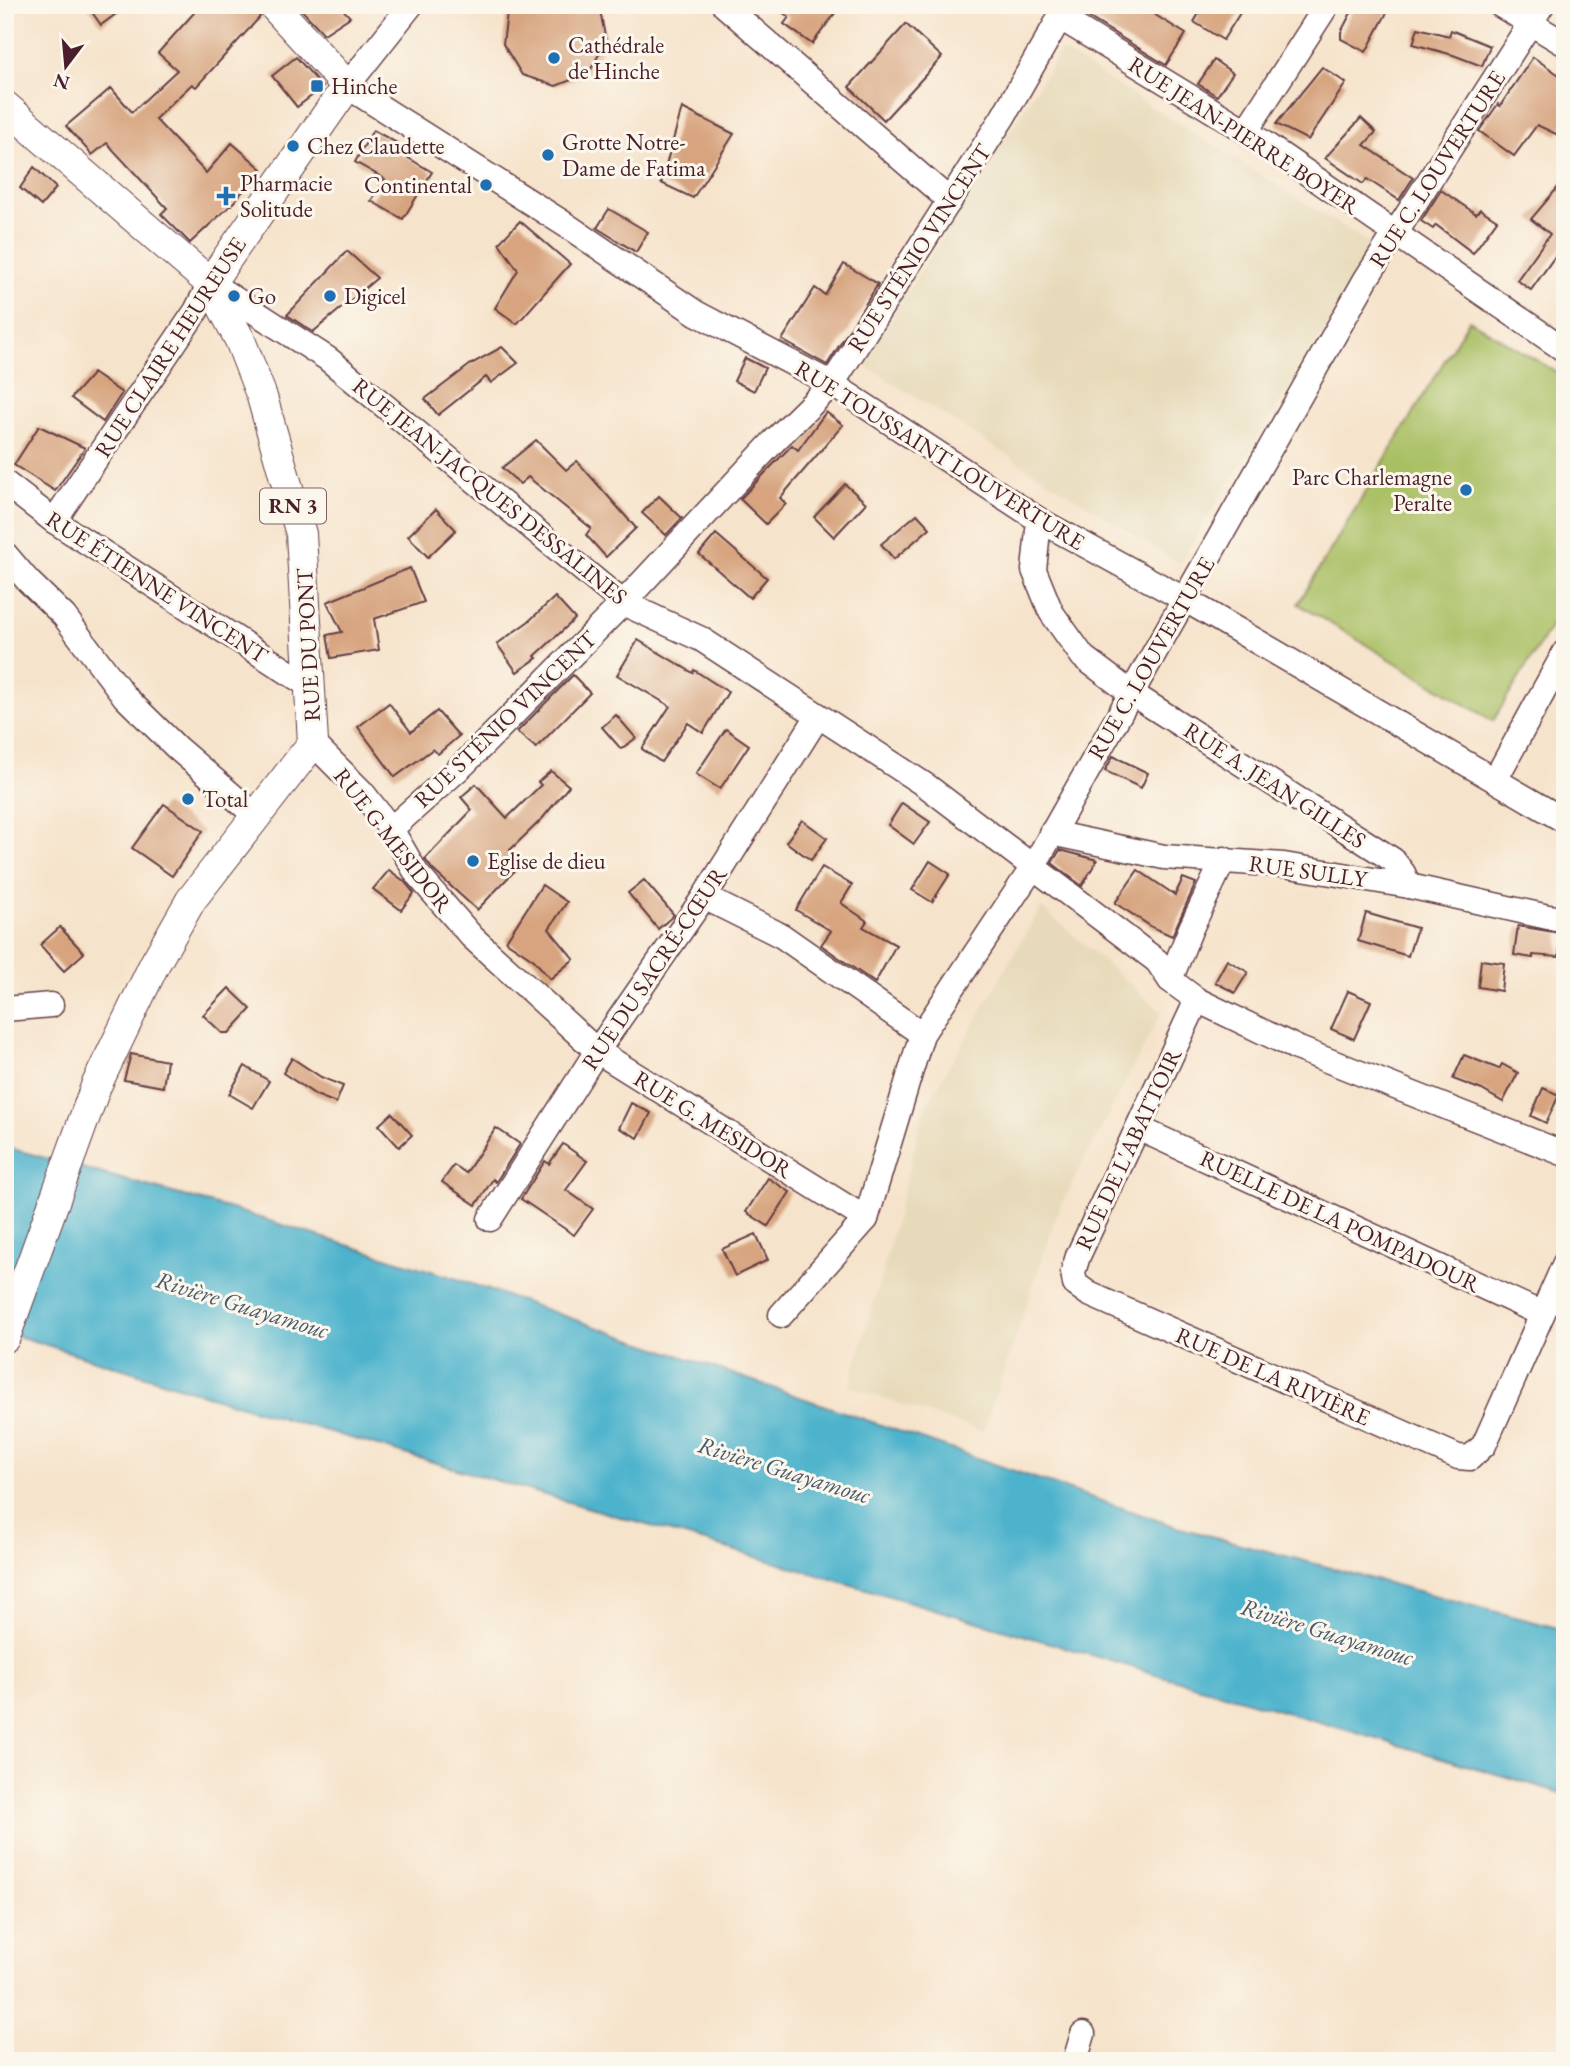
<svg xmlns="http://www.w3.org/2000/svg" width="1570" height="2066" viewBox="0 0 1570 2066" font-family="'EB Garamond',serif">
<rect width="100%" height="100%" fill="#fbf7ec"/>
<filter id="ink" filterUnits="userSpaceOnUse"><feTurbulence type="fractalNoise" baseFrequency=".0143" numOctaves="2"/><feDisplacementMap in="SourceGraphic" scale="14" xChannelSelector="R" yChannelSelector="G"/><feConvolveMatrix kernelMatrix="1 2 1 2 8 2 1 2 1" color-interpolation-filters="sRGB"/></filter>
<filter id="wash" filterUnits="userSpaceOnUse"><feTurbulence type="fractalNoise" baseFrequency=".00686" numOctaves="4" result="noise"/><feDisplacementMap in="SourceGraphic" scale="28" xChannelSelector="R" yChannelSelector="G"/><feGaussianBlur stdDeviation="1.57" result="paint"/><feColorMatrix in="noise" values="0 0 0 0 0 0 0 0 0 0 0 0 0 0 0 0 0 1.4 0 .05"/><feComposite in="paint" operator="in"/></filter>
<g filter="url(#wash)">
<rect width="100%" height="100%" fill="#f6e3cb"/>
<g fill="#e7daba">
<path d="M1061,50L1377,248L1179,563L862,364Z"/>
<path d="M1041,907L1162,1012L1059,1209L983,1432L849,1387L883,1270L923,1112Z"/>
</g>
<path fill="#a9bf63" stroke="#7a6f47" stroke-width="2" d="M1469,320L1565,377V603L1493,721L1298,604Z"/>
<path fill="#4db3cc" stroke="#4c697c" stroke-width="2" d="M5,1147L231,1209L457,1279L1180,1528L1565,1630V1794L255,1410L5,1332Z"/>
<g id="blocks">
<g fill="#d7a47f">
<path d="M87,5H128L101,25Z"/>
<path d="M201,5H250L260,17L196,87L192,84L155,119L206,173L232,143L262,169L232,204L190,243L161,214L167,208L107,143L92,155L66,126L111,88L132,112L177,70L158,53Z"/>
<path d="M297,5H339L350,17L324,34Z"/>
<path d="M508,5H599L606,41L589,73L556,86L522,75L503,44Z"/>
<path d="M772,5H841L812,44L784,24L789,17Z"/>
<path d="M1082,5H1157L1152,13L1186,34L1166,65L1080,12Z"/>
<path d="M1204,5H1229L1240,13L1223,40L1194,22Z"/>
<path d="M1355,5H1391L1366,52L1341,39V32Z"/>
<path d="M906,24L942,57L884,120L849,87Z"/>
<path d="M1418,28L1449,36L1451,30L1490,46L1482,66L1453,55L1413,44Z"/>
<path d="M296,57L323,87L297,107L272,76Z"/>
<path d="M1533,57L1565,79V122L1558,135L1537,125L1514,156L1479,131L1498,104L1500,106Z"/>
<path d="M1214,60L1233,73L1217,96L1198,84Z"/>
<path d="M1322,67L1346,83L1308,140L1276,124Z"/>
<path d="M682,108L734,134L693,198L661,183Z"/>
<path d="M1361,118L1376,132L1364,145L1413,178L1399,200L1367,179L1363,184L1325,158Z"/>
<path d="M373,130L399,144L395,150L432,172L403,219L371,201L385,179L355,162Z"/>
<path d="M34,167L56,188L41,206L20,188Z"/>
<path d="M1565,179V246L1563,245L1531,290L1517,280L1550,234L1531,219Z"/>
<path d="M1441,190L1476,214L1480,209L1497,220L1473,253L1436,225L1433,229L1421,221Z"/>
<path d="M609,209L648,232L636,252L597,228Z"/>
<path d="M520,221L570,264L517,324L495,308L518,270L499,243Z"/>
<path d="M347,251L377,278L313,332L287,315Z"/>
<path d="M844,264L878,284L827,365L782,340L815,288L825,295Z"/>
<path d="M502,347L518,363L491,383L486,377L438,415L425,399L471,364Z"/>
<path d="M745,358L765,368L754,391L734,381Z"/>
<path d="M93,373L122,393L103,422L71,398Z"/>
<path d="M826,412L843,425L780,498L786,504L766,524L740,499L792,445L798,450Z"/>
<path d="M39,426L85,448L55,491L14,465Z"/>
<path d="M536,440L566,470L577,461L636,528L606,557L586,535L591,528L528,477L520,484L502,468Z"/>
<path d="M845,484L866,503L834,537L814,517Z"/>
<path d="M659,496L682,518L666,535L642,513Z"/>
<path d="M436,509L456,530L428,557L408,536Z"/>
<path d="M917,514L930,528L894,559L881,544Z"/>
<path d="M716,534L767,578L750,598L699,554Z"/>
<path d="M410,568L424,602L374,619L379,650L331,658L327,635L342,632L327,602Z"/>
<path d="M555,597L575,619L535,656L537,658L517,672L497,644L529,621Z"/>
<path d="M638,640L693,673L694,670L728,692L703,733L688,723L661,762L642,749L670,706L617,675Z"/>
<path d="M573,675L590,693L536,748L517,732Z"/>
<path d="M389,703L411,732L437,711L459,736L438,754L433,749L395,777L358,727Z"/>
<path d="M616,715L636,738L621,749L602,727Z"/>
<path d="M726,729L749,745L720,789L696,774Z"/>
<path d="M1113,756L1148,773L1141,788L1105,771Z"/>
<path d="M551,771L569,786L542,819L510,850L523,862L477,910L433,870L425,859L472,810L461,797L476,784L507,818L541,785L538,782Z"/>
<path d="M902,803L930,822L914,844L888,825Z"/>
<path d="M164,804L203,831L172,876L132,848Z"/>
<path d="M802,820L827,838L811,860L786,842Z"/>
<path d="M1060,850L1097,860L1082,886L1052,863Z"/>
<path d="M930,861L950,874L932,902L912,890Z"/>
<path d="M822,867L852,885L841,903L867,921L863,927L896,945L875,983L821,945L831,931L796,910Z"/>
<path d="M389,870L404,881L414,893L401,910L373,889Z"/>
<path d="M1138,870L1175,895L1183,878L1196,883L1172,936L1152,927L1115,903Z"/>
<path d="M644,880L674,915L658,929L628,893Z"/>
<path d="M542,885L567,902L549,929L574,959L550,979L534,960L506,941Z"/>
<path d="M1366,913L1417,928L1408,956L1358,941Z"/>
<path d="M1518,926L1560,933L1559,957L1533,955V958L1514,955Z"/>
<path d="M60,927L84,953L64,971L40,945Z"/>
<path d="M1227,960L1248,972L1235,993L1215,982Z"/>
<path d="M1481,960L1504,963L1501,991L1478,987Z"/>
<path d="M229,988L251,1009L229,1033H222L203,1015Z"/>
<path d="M1348,991L1371,1001L1354,1039L1331,1029Z"/>
<path d="M131,1054L167,1061L163,1087L124,1080Z"/>
<path d="M1464,1055L1499,1069L1502,1064L1518,1073L1503,1102L1482,1090L1453,1079Z"/>
<path d="M292,1058L321,1077L343,1086L336,1103L316,1095L283,1073Z"/>
<path d="M245,1066L269,1081L253,1108L229,1094Z"/>
<path d="M1543,1088L1559,1095L1546,1123L1531,1116Z"/>
<path d="M631,1103L651,1113L638,1138L619,1128Z"/>
<path d="M392,1113L412,1135L399,1147L379,1125Z"/>
<path d="M496,1128L520,1144L496,1182L493,1179L476,1205L442,1182L454,1165L466,1173Z"/>
<path d="M563,1144L587,1161L566,1190L593,1209L574,1235L521,1199L545,1161L549,1164Z"/>
<path d="M768,1178L790,1192L768,1226L746,1212Z"/>
<path d="M756,1234L768,1260L735,1276L722,1249Z"/>
</g>
</g>
</g>
<g filter="url(#ink)">
<use href="#blocks" fill-opacity="0" stroke="#643c43" stroke-width="2"/>
<g fill="none" stroke-linecap="round" stroke-linejoin="round">
<defs>
<g id="minor">
<path d="M411,5L347,86L566,225L696,313L832,384L1039,520L1184,599L1565,821"/>
<path d="M724,5L950,201"/>
<path d="M1500,5L1565,44"/>
<path d="M1059,17L1246,131L1565,350"/>
<path d="M1246,131L1327,5"/>
<path d="M5,483L54,521L311,687"/>
<path d="M1039,520L1034,570L1051,612L1083,657L1131,693L1393,860L1403,873L1409,886"/>
<path d="M54,521L196,311L210,283L328,359L623,603L701,639L928,787L1157,961L1170,980L1197,1000L1299,1049L1565,1154"/>
<path d="M5,554L28,581L64,616L125,697L177,748L256,816"/>
<path d="M313,743L362,792L391,829L417,874L472,937L597,1051L866,1219"/>
<path d="M1495,780L1565,652"/>
<path d="M391,829L464,764L623,603L773,442L832,384L1003,117L1067,5"/>
<path d="M1051,833L1164,857L1284,865L1409,886L1548,917L1565,919"/>
<path d="M704,897L782,936L922,1034"/>
<path d="M1170,980L1191,928L1224,859"/>
<path d="M1197,1000L1078,1256L1073,1272L1075,1284L1089,1294L1458,1457L1470,1458L1484,1445L1565,1263"/>
<path d="M5,1009L51,1005"/>
<path d="M1138,1128L1542,1314"/>
<path d="M490,1219L597,1051L704,897L818,716"/>
<path d="M781,1315L866,1219L922,1034L1033,867L1366,279L1542,5"/>
<path d="M1075,2061L1083,2034"/>
</g>
<g id="major">
<path d="M5,106L210,283L240,340L262,397L301,534L313,743L191,900L154,965L96,1086L5,1337"/>
<path d="M210,283L347,86L273,5"/>
</g>
</defs>
<use href="#minor" stroke="#643c43" stroke-width="27"/>
<use href="#major" stroke="#643c43" stroke-width="32"/>
<use href="#minor" stroke="#fff" stroke-width="24"/>
<use href="#major" stroke="#fff" stroke-width="30"/>
</g>
</g>
<g fill="#1f6fb2" stroke="#fbf7ec" stroke-width="2.5">
<circle cx="554" cy="58" r="7"/>
<rect x="310" y="79" width="14" height="14" rx="3.5"/>
<circle cx="293" cy="146" r="7"/>
<circle cx="548" cy="155" r="7"/>
<circle cx="486" cy="185" r="7"/>
<path d="M222.5 185.5h7v7h7v7h-7v7h-7v-7h-7v-7h7z"/>
<circle cx="234" cy="296" r="7"/>
<circle cx="330" cy="296" r="7"/>
<circle cx="1466" cy="490" r="7"/>
<circle cx="188" cy="799" r="7"/>
<circle cx="473" cy="861" r="7"/>
</g>
<g text-anchor="middle" stroke-width="6" stroke-linejoin="round" paint-order="stroke">
<rect fill="#fbf7ec" stroke="#7f6065" stroke-width="2" x="260" y="488.5" width="66" height="35" rx="5"/>
<g font-size="21" font-weight="bold" fill="#4a1f2b">
<text x="293" y="513">RN 3</text>
</g>
<g font-size="23" fill="#4a1f2b" stroke="#fbf7ec" text-anchor="start">
<text x="568" y="53">Cathédrale<tspan x="568" dy="26">de Hinche</tspan></text>
<text x="331" y="94">Hinche</text>
<text x="562" y="150">Grotte Notre-<tspan x="562" dy="26">Dame de Fatima</tspan></text>
<text x="307" y="154">Chez Claudette</text>
<text x="240" y="191">Pharmacie<tspan x="240" dy="26">Solitude</tspan></text>
<text x="472" y="193" text-anchor="end">Continental</text>
<text x="248" y="304">Go</text>
<text x="344" y="304">Digicel</text>
<text x="1452" y="485" text-anchor="end">Parc Charlemagne<tspan x="1452" dy="26">Peralte</tspan></text>
<text x="202" y="807">Total</text>
<text x="487" y="869">Eglise de dieu</text>
</g>
<g font-size="23" fill="#4a1f2b" stroke="#fbf7ec">
<text transform="translate(1244 135) rotate(33)" y="8">RUE JEAN-PIERRE BOYER</text>
<text transform="translate(1437 169) rotate(-57)" y="8">RUE C. LOUVERTURE</text>
<text transform="translate(919 248) rotate(-57)" y="8">RUE STÉNIO VINCENT</text>
<text transform="translate(170 347) rotate(-57)" y="8">RUE CLAIRE HEUREUSE</text>
<text transform="translate(940 455) rotate(32)" y="8">RUE TOUSSAINT LOUVERTURE</text>
<text transform="translate(490 491) rotate(39)" y="8">RUE JEAN-JACQUES DESSALINES</text>
<text transform="translate(157 587) rotate(33)" y="8">RUE ÉTIENNE VINCENT</text>
<text transform="translate(308 645) rotate(-93)" y="8">RUE DU PONT</text>
<text transform="translate(1151 658) rotate(-60)" y="8">RUE C. LOUVERTURE</text>
<text transform="translate(505 719) rotate(-44)" y="8">RUE STÉNIO VINCENT</text>
<text transform="translate(1275 785) rotate(33)" y="8">RUE A. JEAN GILLES</text>
<text transform="translate(393 840) rotate(52)" y="8">RUE G MESIDOR</text>
<text transform="translate(1308 871) rotate(8)" y="8">RUE SULLY</text>
<text transform="translate(654 968) rotate(-56)" y="8">RUE DU SACRÉ-CŒUR</text>
<text transform="translate(713 1124) rotate(32)" y="8">RUE G. MESIDOR</text>
<text transform="translate(1128 1149) rotate(-65)" y="8">RUE DE L'ABATTOIR</text>
<text transform="translate(1340 1221) rotate(25)" y="8">RUELLE DE LA POMPADOUR</text>
<text transform="translate(1273 1376) rotate(24)" y="8">RUE DE LA RIVIÈRE</text>
</g>
<g font-size="24" font-style="italic" fill="#4b5a6b" stroke="#fbf7ec">
<text transform="translate(242 1305) rotate(17)" y="8">Rivière Guayamouc</text>
<text transform="translate(784 1470) rotate(17)" y="8">Rivière Guayamouc</text>
<text transform="translate(1327 1632) rotate(17)" y="8">Rivière Guayamouc</text>
</g>
</g>
<rect width="1570" height="2066" fill="none" stroke="#fbf7ec" stroke-width="28"/>
<g transform="translate(66 66) rotate(196)" stroke="#fbf7ec" stroke-width="5" paint-order="stroke">
<path d="M0-5L12 26L0 18L-12 26Z" fill="#4a1f2b"/>
<text y="-10" font-size="19" font-weight="bold" text-anchor="middle" fill="#4a1f2b">N</text>
</g>
</svg>
